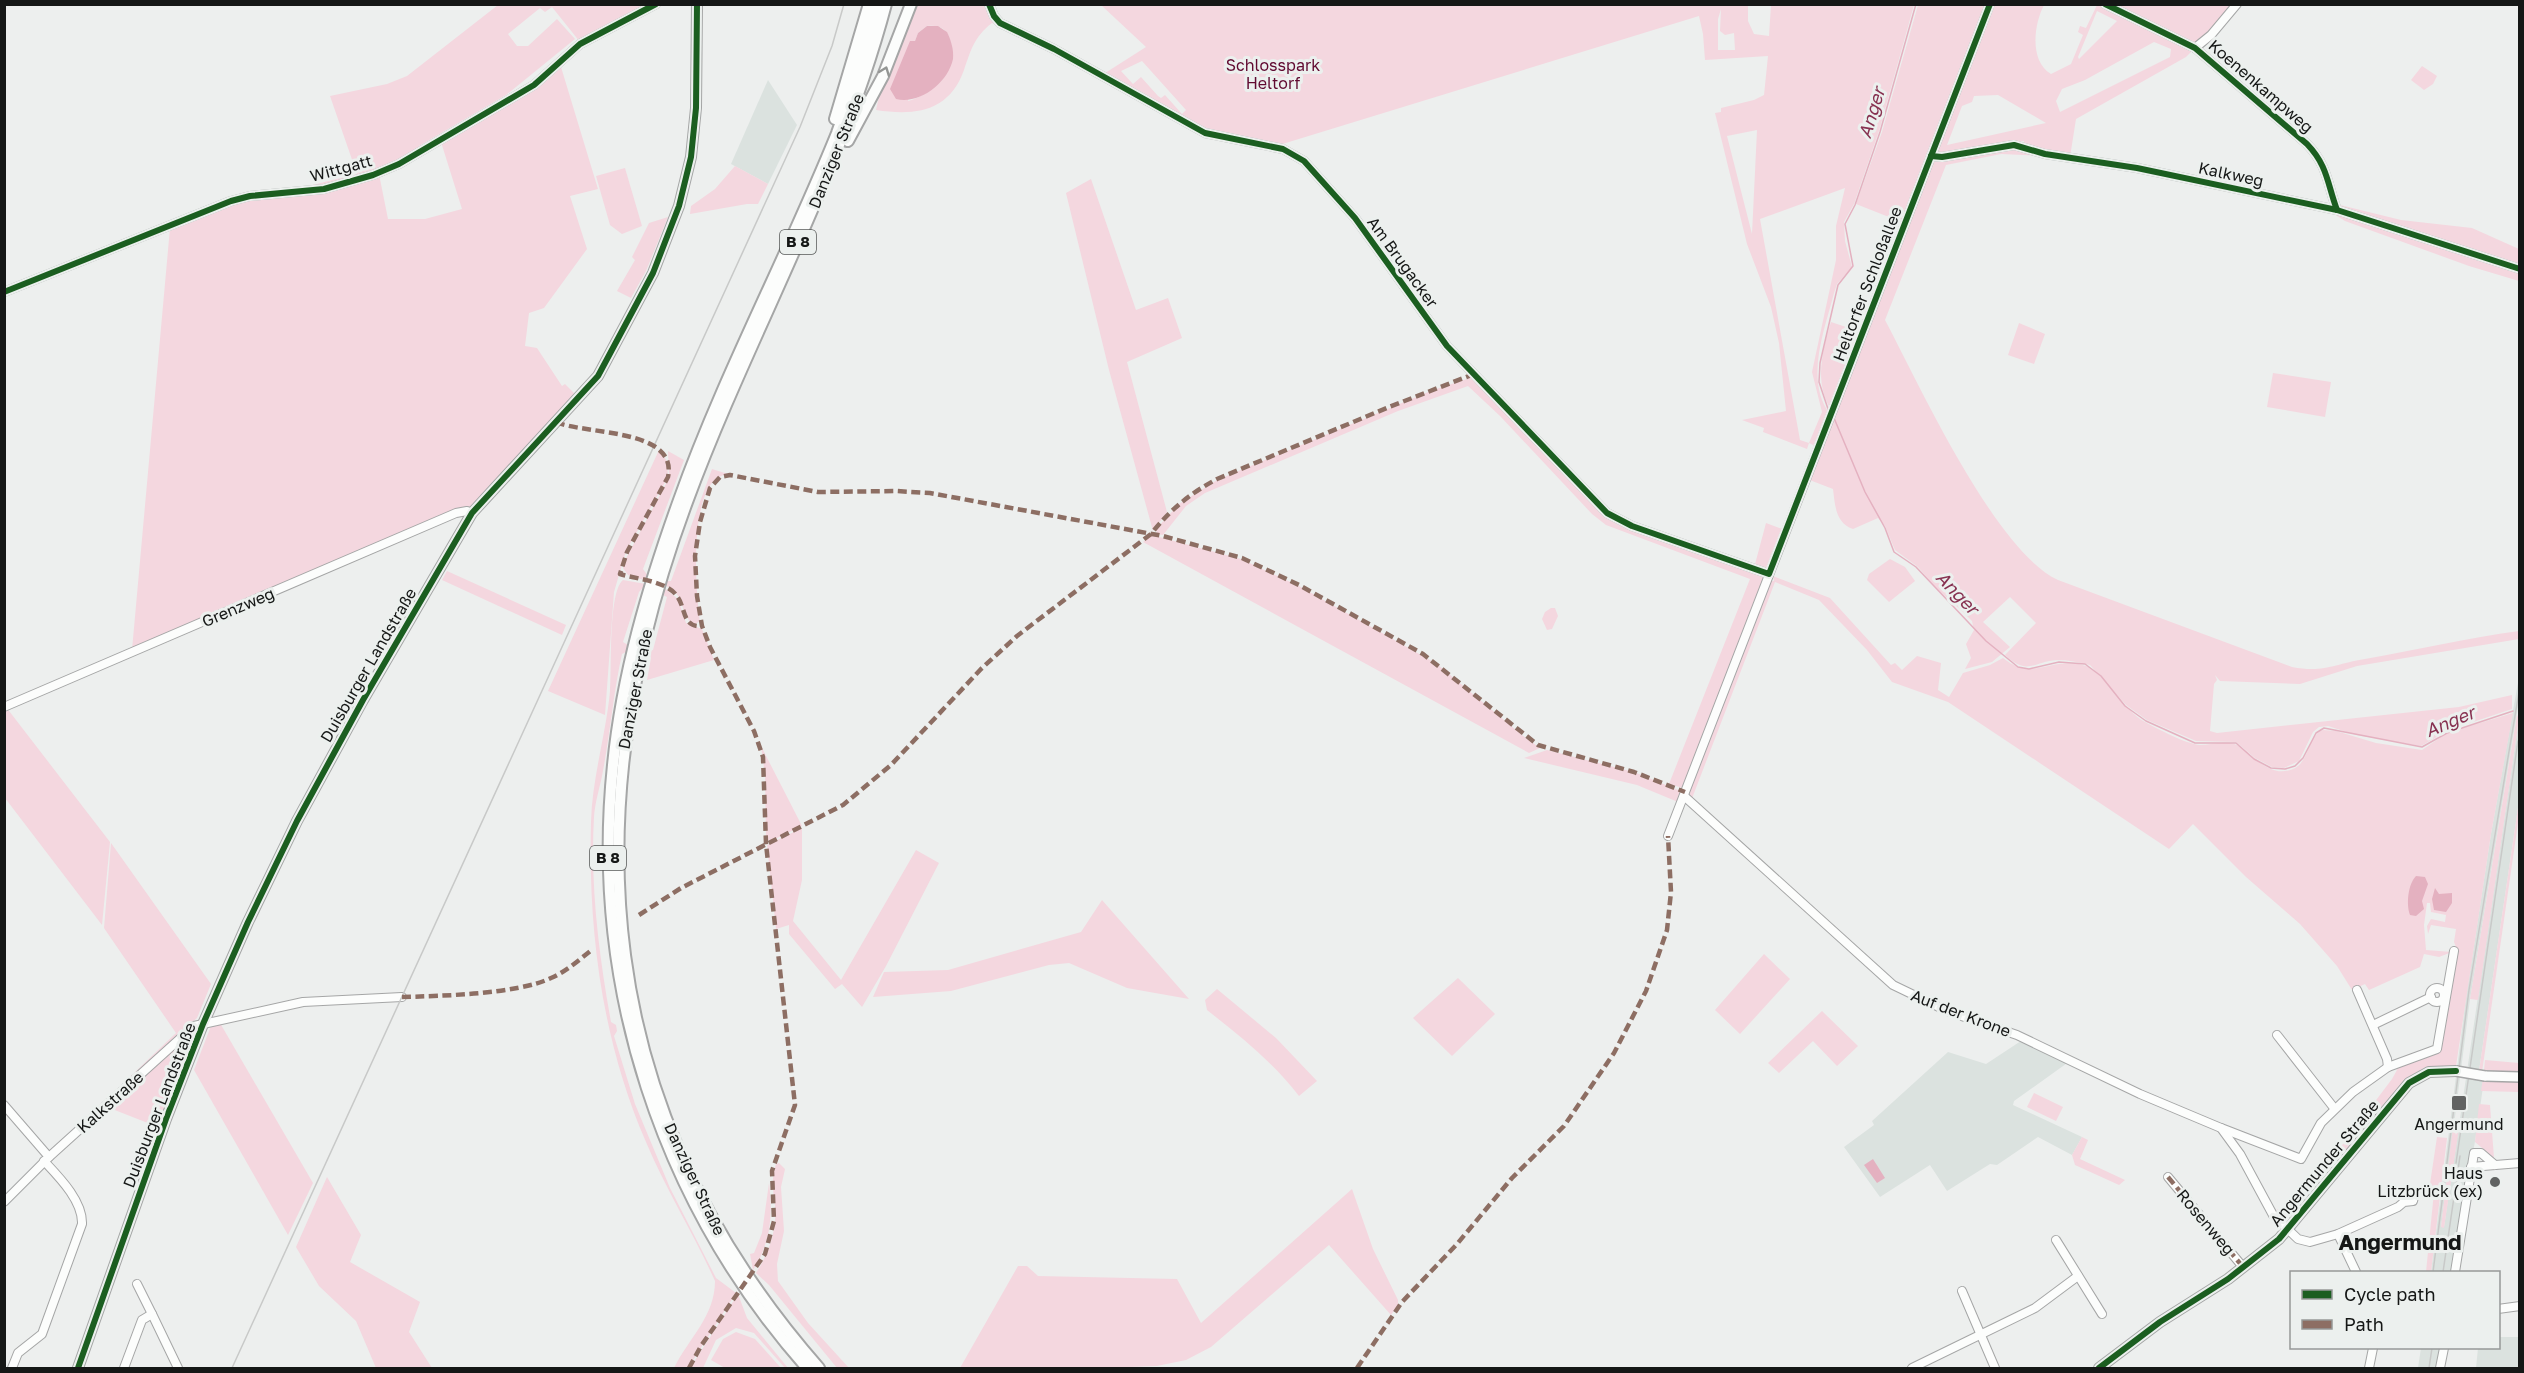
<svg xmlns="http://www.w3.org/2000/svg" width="2524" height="1373" viewBox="0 0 2524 1373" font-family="'Golos Text',sans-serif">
<rect width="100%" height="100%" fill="#edefee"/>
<g fill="#dbe2df">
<path d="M768,80L797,125L768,184L731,164Z"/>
<path d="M2519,677V701L2470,999L2441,1227H2444L2519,719V801L2479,1071L2484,1080L2476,1135L2453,1272H2431L2466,998L2491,834Z"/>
<path d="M2024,1039L2070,1061L2014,1101L2013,1105L2082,1137L2072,1155L2038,1137L1997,1165L1990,1164L1947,1191L1930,1165L1880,1197L1844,1147L1874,1125L1872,1121L1948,1052L1986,1064Z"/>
<path d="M2499,1337H2519V1368H2476L2478,1348H2498Z"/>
<path d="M2421,1348H2441L2438,1368H2418Z"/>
</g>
<g fill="#f4d7df" fill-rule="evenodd">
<path d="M601,4L651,5L580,42L552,7L545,12L540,8L508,34L517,46H528L557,19L575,39L506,95L419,146L420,150L382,169L324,188L223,203L241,193L308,186L357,174L330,96L387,84L407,76L498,5Z"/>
<path d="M1748,4V21L1754,34L1769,36L1771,5H1914L1879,131L1854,204L1844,222L1845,241L1852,267L1837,284L1834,293C1825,329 1804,380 1830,414L1817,447L1809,443L1807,449L1763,432L1764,428L1742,420L1786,411L1779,343L1771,307L1747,244L1715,113L1721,112V108L1754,100L1764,95L1768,56L1705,60L1703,34L1699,16L1276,146L1211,134L1102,75L1146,47L1101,5ZM1721,9L1720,31L1725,35L1734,33L1735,50H1718V19ZM1142,61L1186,110L1182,114L1165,95L1161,98L1158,96L1141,77L1133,84L1121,71ZM1757,130L1752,234L1727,136ZM1845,188L1836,226V260L1812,372L1822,412L1809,443L1800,440L1760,219Z"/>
<path d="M913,5H987L1011,32L992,23C974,37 971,50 964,70C949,112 915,116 876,110L881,88ZM927,26C968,20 952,90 908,101L915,41L918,33Z"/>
<path d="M1918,5H1988L1904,223L1856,204L1882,132Z"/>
<path d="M1992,5H2044C2034,24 2029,61 2051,74L2071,64L2083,35L2078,32L2080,26L2086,28L2097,5H2102L2194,49L2186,57L2076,119L2070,157L2024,146V141L1941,156L1936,154ZM2097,11L2117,21L2079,59L2078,57ZM2154,42L2171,49L2170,57L2060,112L2056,101L2062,89L2085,80ZM1998,95L2046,123L1947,145L1962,106L1972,102L1974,96Z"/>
<path d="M2111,5H2236L2209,34L2194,44Z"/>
<path d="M556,66L561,67L598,189L570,196L587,249L544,308L529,313L525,346L537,348L562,386L565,384L575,394L468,509L132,650L170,228L231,202L311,192L379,174L388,219H425L462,209L441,142Z"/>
<path d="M2422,66L2437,76L2433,84L2424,90L2411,80Z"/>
<path d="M2011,146L2048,156L2001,154L1946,165L1885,320C1919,384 1995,551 2058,580L2292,667C2324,673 2334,664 2365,659C2416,650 2468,638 2519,631V639L2357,666L2300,684L2220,681L2215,675L2217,680L2214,684L2210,731L2217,733L2459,707L2512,695V709L2449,730L2421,746L2356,735L2328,726L2319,727L2313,732L2299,761L2284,768L2272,767L2255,758L2236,742L2196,741L2147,720L2126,705L2090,665C2079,662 2068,660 2057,660C2032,662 2028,676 2005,655L2036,623L2010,597L1983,622L2010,647L1992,662L1965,669L1971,658L1966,644L1974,630L1972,621L1963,612L1936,588L1918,567L1895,550L1885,526L1878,518L1853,529C1835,523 1835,504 1833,489L1807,479L1930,164L1939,159Z"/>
<path d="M735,166L768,184L758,204H747L690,214L691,206L715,189Z"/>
<path d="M625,168L642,226L622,234L610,225L596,176Z"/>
<path d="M1091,179L1136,310L1168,298L1182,338L1127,362L1167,512L1153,531L1109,370L1066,193Z"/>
<path d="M2336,204L2401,220L2472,228L2519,249V268L2343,210Z"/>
<path d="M2337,211L2519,270V281L2469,266L2345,221L2334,214Z"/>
<path d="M668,217L646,271L631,298L617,291L635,260L632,257L649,223Z"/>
<path d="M1831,322L1861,332L1831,410C1814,382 1822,352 1831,322Z"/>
<path d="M2019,323L2045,334L2034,364L2008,355Z"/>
<path d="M2273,373L2331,382L2325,417L2267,407Z"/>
<path d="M1473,377L1606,513L1761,573L1765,578L1683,788L1669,784L1750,579L1606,525L1592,514L1500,416L1468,386L1398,411L1205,493L1186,506L1163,535L1157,534L1156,529L1179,504L1217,480L1433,390Z"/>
<path d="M659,450L667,461L668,477L626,551L614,592L605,715L548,691Z"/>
<path d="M668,451L684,460L643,569L648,576L647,581L628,575L623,568L624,562L669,478Z"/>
<path d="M712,469L728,474C686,478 696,593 700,621L694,625C678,613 687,594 664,585V581H671Z"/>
<path d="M1766,523L1785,530L1767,571L1754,568Z"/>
<path d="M1152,535L1241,559L1299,586L1437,664L1522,735L1540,748L1529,753L1143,542Z"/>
<path d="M1890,559L1905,567L1915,581L1889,602L1867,580L1869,574Z"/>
<path d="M447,571L566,625L562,635L442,580Z"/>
<path d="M1773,576L1830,598L1891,665L1895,663L1902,670L1917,656L1941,663L1938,690L1949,697L1963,673L1990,665L2003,658C2034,683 2051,655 2086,666C2104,672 2123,710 2145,722C2158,729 2186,744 2200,745C2211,745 2226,740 2237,745C2255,754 2268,779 2293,769C2310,762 2307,736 2323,730L2336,731L2376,743L2422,750L2447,733L2513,713L2491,834L2456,1066L2426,1067L2407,1078L2294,1213C2287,1216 2281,1216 2277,1209L2288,1212L2294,1209L2392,1079L2397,1070L2395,1064L2438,1050L2456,947L2454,942L2456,929L2431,925L2428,934L2427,926L2431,919L2445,922L2446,915L2431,912L2430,903H2427L2424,925L2426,950L2452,952L2439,957L2424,954L2420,967L2369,990L2365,984L2352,990L2337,966L2300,924L2246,877L2193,824L2169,849L1948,702L1892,682L1867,650L1819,600L1775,582L1691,801L1688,791L1769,581H1774Z"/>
<path d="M623,580L646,584L639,592L623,642L628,645L626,652L622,654C613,694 610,736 602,776C599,790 595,803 594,817C590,886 599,955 611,1022L616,1025L617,1031L614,1036L635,1104L670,1188L716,1278L736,1293L688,1368H674C689,1338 715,1316 715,1281C694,1234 666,1190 646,1142C602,1041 588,931 591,822C592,778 606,735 610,691C612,669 608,592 623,580Z"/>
<path d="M663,587L678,599L686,623L702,629L714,660L647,680L651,658L649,651L653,650L667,597L661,594Z"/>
<path d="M1551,608H1555L1558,616L1552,629L1547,630L1542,619L1545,612Z"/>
<path d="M6,707L110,842L102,925L5,798Z"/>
<path d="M2517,715L2519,719L2478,1000L2470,999Z"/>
<path d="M761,746L802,826L771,841L766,839L765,775Z"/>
<path d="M1547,750L1634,772L1683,792L1678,802L1637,785L1524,758Z"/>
<path d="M2519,801V816L2482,1072L2479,1071Z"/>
<path d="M802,828V880L793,921L841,980L916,850L939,863L886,966L862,1007L842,984L835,989L789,934V925L776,929L767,845Z"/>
<path d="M111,843L211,984L197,1018L92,1113L176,1033L104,928Z"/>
<path d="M1102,900L1189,999L1127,988L1069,963L1049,965L951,991L873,997L884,972L948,970L1081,932Z"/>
<path d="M1764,954L1790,979L1740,1034L1715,1010Z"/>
<path d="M1458,978L1495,1014L1452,1056L1413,1018Z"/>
<path d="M1217,989L1276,1038L1317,1081L1299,1096C1272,1061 1241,1037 1207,1010L1205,1000Z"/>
<path d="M1822,1011L1858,1046L1837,1066L1813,1041L1779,1073L1768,1063Z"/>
<path d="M220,1023L313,1183L288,1235L194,1070L211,1026Z"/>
<path d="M189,1034L192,1036L158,1127L107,1107Z"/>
<path d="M2485,1060L2519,1063V1073L2484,1070Z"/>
<path d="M2483,1078L2519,1082V1092L2481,1091Z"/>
<path d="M2034,1093L2063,1107L2056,1121L2027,1107Z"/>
<path d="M2479,1104L2490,1105L2494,1158L2475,1142Z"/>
<path d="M2453,1127L2456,1135L2459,1128L2444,1228L2441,1227Z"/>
<path d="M2082,1137L2088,1140L2080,1159L2125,1180L2119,1185L2075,1165L2072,1155Z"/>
<path d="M2437,1137L2447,1138L2431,1272H2426L2434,1192L2430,1190V1184Z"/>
<path d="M779,1163L785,1169L781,1187L784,1231L777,1264L778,1281L808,1323L849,1368H837L769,1285L756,1273C769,1253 777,1230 775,1206C773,1191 771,1179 776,1164Z"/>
<path d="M327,1177L361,1235L350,1262L420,1302L409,1332L432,1368H376L356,1321L319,1286L296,1247Z"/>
<path d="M769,1183C773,1215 771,1242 753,1270L750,1254L754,1253L762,1233Z"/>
<path d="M1352,1189L1373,1249L1398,1300V1305L1391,1315L1329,1245L1211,1347L1186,1360L1157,1366L1101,1368H960L1018,1266H1027L1038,1276L1177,1279L1201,1323Z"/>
<path d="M738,1294L747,1318L788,1368H785L754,1333L736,1328L716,1340L703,1368H690Z"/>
<path d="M736,1332L755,1339L781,1368H725L711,1360L723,1339Z"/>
</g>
<g fill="#e4b1c0">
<path d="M927,26H938L947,32C951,40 954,50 953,59C948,83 919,105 896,99L890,89L910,41H915L918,33Z"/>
<path d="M2416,876L2425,877L2428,884L2422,901L2424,909L2416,916L2410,915C2406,904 2408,884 2416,876Z"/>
<path d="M2435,888L2439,894L2452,893V903L2446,912L2434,910L2432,899Z"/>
<path d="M1873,1159L1885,1178L1877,1183L1864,1165Z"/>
</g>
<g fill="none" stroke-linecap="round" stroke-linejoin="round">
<g stroke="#e4b1c0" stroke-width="1.5">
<path d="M1829,412L1819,382L1820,363L1838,285L1853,266L1845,224L1855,205L1880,132L1916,4"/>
<path d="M1834,418L1865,492L1885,528L1894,552L1916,567L1986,641L2018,667L2029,669L2059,662L2085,664L2101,676L2125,706L2146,721L2195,743H2236L2254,759L2271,768L2285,769L2295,766L2303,758L2316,733L2324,728L2422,747L2447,733L2513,711"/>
</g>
<defs>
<g id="minor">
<path d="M989,4L994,16L1000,23L1054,49L1205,133L1283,149L1304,161L1355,218L1447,346L1607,513L1632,526L1769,574"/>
<path d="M2105,4L2195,48L2307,144C2328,166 2327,183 2337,210"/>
<path d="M2195,48L2211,35L2237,4"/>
<path d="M1931,156L1942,157L2014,145L2045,154L2137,168L2337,210L2520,269"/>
<path d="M4,292L231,201L250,196L324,189L373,175L399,164L534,85L580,44L656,4"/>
<path d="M4,707L456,513L467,511L472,513"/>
<path d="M1684,796L1893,985L1947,1011L2017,1035L2140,1094L2221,1128L2240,1154L2273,1215L2298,1239L2310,1242L2338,1234L2398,1207L2404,1202L2403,1196L2406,1191L2415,1193L2413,1201L2404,1202"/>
<path d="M1668,836L1990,4"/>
<circle cx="2437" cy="995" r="7"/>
<path d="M2357,990L2387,1059L2388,1067"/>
<path d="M2373,1025L2431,997"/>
<path d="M2277,1035L2334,1108"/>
<path d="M4,1105L49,1157"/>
<path d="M2221,1128L2301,1159L2321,1123L2353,1092L2388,1067L2437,1049L2454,951"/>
<path d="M2471,1167L2520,1163"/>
<path d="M2168,1177L2243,1267"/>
<path d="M4,1202L49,1157L194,1026L303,1002L402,997"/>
<path d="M2338,1234L2356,1272"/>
<path d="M2056,1240L2102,1314"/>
<path d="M2455,1272L2474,1153H2481L2495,1165"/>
<path d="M137,1284L152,1314"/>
<path d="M1962,1291L1995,1368"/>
<path d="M2498,1309L2520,1306"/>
<path d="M12,1368L18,1353L42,1334L82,1224C83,1201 59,1177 44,1161"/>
<path d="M124,1368L142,1320L152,1314L178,1368"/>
<path d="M1912,1368L2035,1308L2078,1276"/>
<path d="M2369,1368L2373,1348"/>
<path d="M2440,1368L2444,1348"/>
</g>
<g id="major">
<path d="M2485,1076L2520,1077"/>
<path d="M78,1368L166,1119L203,1024L248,922L297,821L363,700L472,513L598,376L653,273L679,206L691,157L696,108L697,4"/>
<path d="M2099,1368L2160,1322L2228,1279L2279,1239L2409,1083L2429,1072L2456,1071"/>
</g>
<g id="highway">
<path d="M835,119L869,4"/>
<path d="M848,141L883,76L911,4"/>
<path d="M807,1368C661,1203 590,985 613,765C622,674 648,586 679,500C724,374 787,257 837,133L854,86L878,4"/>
<path d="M819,1368C594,1112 571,814 687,502C749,334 840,178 886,4"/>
</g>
</defs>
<use href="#minor" stroke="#a5a6a6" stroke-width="10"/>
<use href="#major" stroke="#a5a6a6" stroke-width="12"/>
<use href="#highway" stroke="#a5a6a6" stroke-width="14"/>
<use href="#minor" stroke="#fcfdfc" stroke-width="8"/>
<use href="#major" stroke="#fcfdfc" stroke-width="9"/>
<use href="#highway" stroke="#fcfdfc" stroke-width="10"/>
<path stroke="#c8c9c8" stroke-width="1.5" d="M232,1368L800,127L832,46L844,4"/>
<g stroke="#c8c9c8" stroke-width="1.5">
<path d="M2456,1163L2518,741"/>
<path d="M2433,1272L2469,990L2520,686"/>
<path d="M2443,1272L2460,1156"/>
<path d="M2429,1368L2432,1348"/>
</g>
<defs>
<path id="major-bridge" d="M2456,1071L2485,1076"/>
</defs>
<use href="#major-bridge" stroke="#a5a6a6" stroke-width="12" stroke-linecap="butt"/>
<use href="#major-bridge" stroke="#fcfdfc" stroke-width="9"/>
<g stroke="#8d6e63" stroke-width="4.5" stroke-dasharray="9 4.5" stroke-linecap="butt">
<path d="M556,422C586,435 678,428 668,477L627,552L620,574C636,579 667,581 677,596C686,608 682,628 702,626"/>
<path d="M639,915L681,888L843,805L891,765L981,669L1017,636L1151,534C1170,510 1189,494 1217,479L1389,407L1474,374"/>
<path d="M402,997C441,996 518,994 551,978C567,971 580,959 593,949"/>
<path d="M2168,1177L2243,1267"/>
<path d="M689,1368L701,1346L765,1254L774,1221L772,1171L795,1105L766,844L763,757L754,731L710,647L702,626L697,596L695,556L700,522L710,488L720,477L730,475L818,492L896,491L930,493L1163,536L1242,558L1299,585L1423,654L1538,745L1634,772L1685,792"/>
<path d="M1357,1368L1402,1302L1457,1244L1512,1178L1564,1126L1614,1053L1646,991L1667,930L1671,892L1668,836"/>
</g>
<defs>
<g id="cycleway">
<path d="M989,4L994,16L1000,23L1054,49L1205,133L1283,149L1304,161L1355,218L1447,346L1607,513L1632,526L1769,574L1990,4"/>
<path d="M2105,4L2195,48L2307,144C2328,166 2327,183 2337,210"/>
<path d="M1931,156L1942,157L2014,145L2045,154L2137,168L2337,210L2520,269"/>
<path d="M4,292L231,201L250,196L324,189L373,175L399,164L534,85L580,44L656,4"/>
<path d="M78,1368L166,1119L203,1024L248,922L297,821L363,700L472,513L598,376L653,273L679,206L691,157L696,108L697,4"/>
<path d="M2099,1368L2160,1322L2228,1279L2279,1239L2409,1083L2429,1072L2456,1071"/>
</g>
</defs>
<use href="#cycleway" stroke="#ecf0ee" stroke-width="10"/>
<use href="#cycleway" stroke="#1b5e20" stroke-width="6"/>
</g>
<defs><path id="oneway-chevron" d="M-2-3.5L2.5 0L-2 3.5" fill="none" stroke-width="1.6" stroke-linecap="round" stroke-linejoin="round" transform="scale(1.5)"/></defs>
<use stroke="#949694" href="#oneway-chevron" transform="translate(885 71) rotate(-69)"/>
<g fill="#616362" stroke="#ecf0ee" stroke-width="2">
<rect x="2451" y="1095" width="16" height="16" rx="3"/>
<circle cx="2495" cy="1182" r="6"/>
</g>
<g text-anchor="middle" stroke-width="6" stroke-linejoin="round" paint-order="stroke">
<g fill="#ecf0ee" stroke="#565857" stroke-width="1.5">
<rect x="780" y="230" width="36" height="24" rx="4.5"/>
<rect x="590" y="846" width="36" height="24" rx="4.5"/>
</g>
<g font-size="15" font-weight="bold" fill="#151716">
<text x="798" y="247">B 8</text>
<text x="608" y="863">B 8</text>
</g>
<g font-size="16" fill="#610a31" stroke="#ecf0ee">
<text x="1273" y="71">Schlosspark<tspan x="1273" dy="18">Heltorf</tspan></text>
</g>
<g font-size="16" fill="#151716" stroke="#ecf0ee">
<text transform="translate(2261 86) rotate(41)" y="6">Koenenkampweg</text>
<text transform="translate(836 151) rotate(-68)" y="6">Danziger Straße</text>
<text transform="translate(341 168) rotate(-15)" y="6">Wittgatt</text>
<text transform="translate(2231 174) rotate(12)" y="6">Kalkweg</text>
<text transform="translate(1403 262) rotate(54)" y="6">Am Brugacker</text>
<text transform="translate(1867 284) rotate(-69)" y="6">Heltorfer Schloßallee</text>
<text transform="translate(238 607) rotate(-23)" y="6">Grenzweg</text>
<text transform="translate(368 665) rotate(-60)" y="6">Duisburger Landstraße</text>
<text transform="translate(635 689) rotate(-79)" y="6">Danziger Straße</text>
<text transform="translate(1961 1013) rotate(21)" y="6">Auf der Krone</text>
<text transform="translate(110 1102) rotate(-42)" y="6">Kalkstraße</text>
<text transform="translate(159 1105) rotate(-69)" y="6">Duisburger Landstraße</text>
<text transform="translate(2324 1163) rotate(-50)" y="6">Angermunder Straße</text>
<text transform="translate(695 1179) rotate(65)" y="6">Danziger Straße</text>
<text transform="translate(2206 1222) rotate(50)" y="6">Rosenweg</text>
</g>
<g font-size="16" fill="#151716" stroke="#ecf0ee">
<text x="2459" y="1130">Angermund</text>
<text x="2483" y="1179" text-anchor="end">Haus<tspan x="2483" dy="18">Litzbrück (ex)</tspan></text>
</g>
<g font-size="18" font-style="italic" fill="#873251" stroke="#ecf0ee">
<text transform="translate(1872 113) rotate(-73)" y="6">Anger</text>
<text transform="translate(1957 593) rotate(46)" y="6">Anger</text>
<text transform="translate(2450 722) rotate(-23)" y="6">Anger</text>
</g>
<g font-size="22" font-weight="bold" fill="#151716" stroke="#ecf0ee">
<text x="2400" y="1250">Angermund</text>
</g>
</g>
<rect width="2524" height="1373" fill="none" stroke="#151716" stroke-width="12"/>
<rect x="2290" y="1271" width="210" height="78" fill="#ecf0ee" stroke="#969998" stroke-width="1.5"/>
<rect x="2302" y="1290" width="30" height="9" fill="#1b5e20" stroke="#969998" stroke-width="1.5"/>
<text x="2344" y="1301" font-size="18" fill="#151716">Cycle path</text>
<rect x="2302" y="1320" width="30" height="9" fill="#8d6e63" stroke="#969998" stroke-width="1.5"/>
<text x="2344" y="1331" font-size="18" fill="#151716">Path</text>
</svg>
